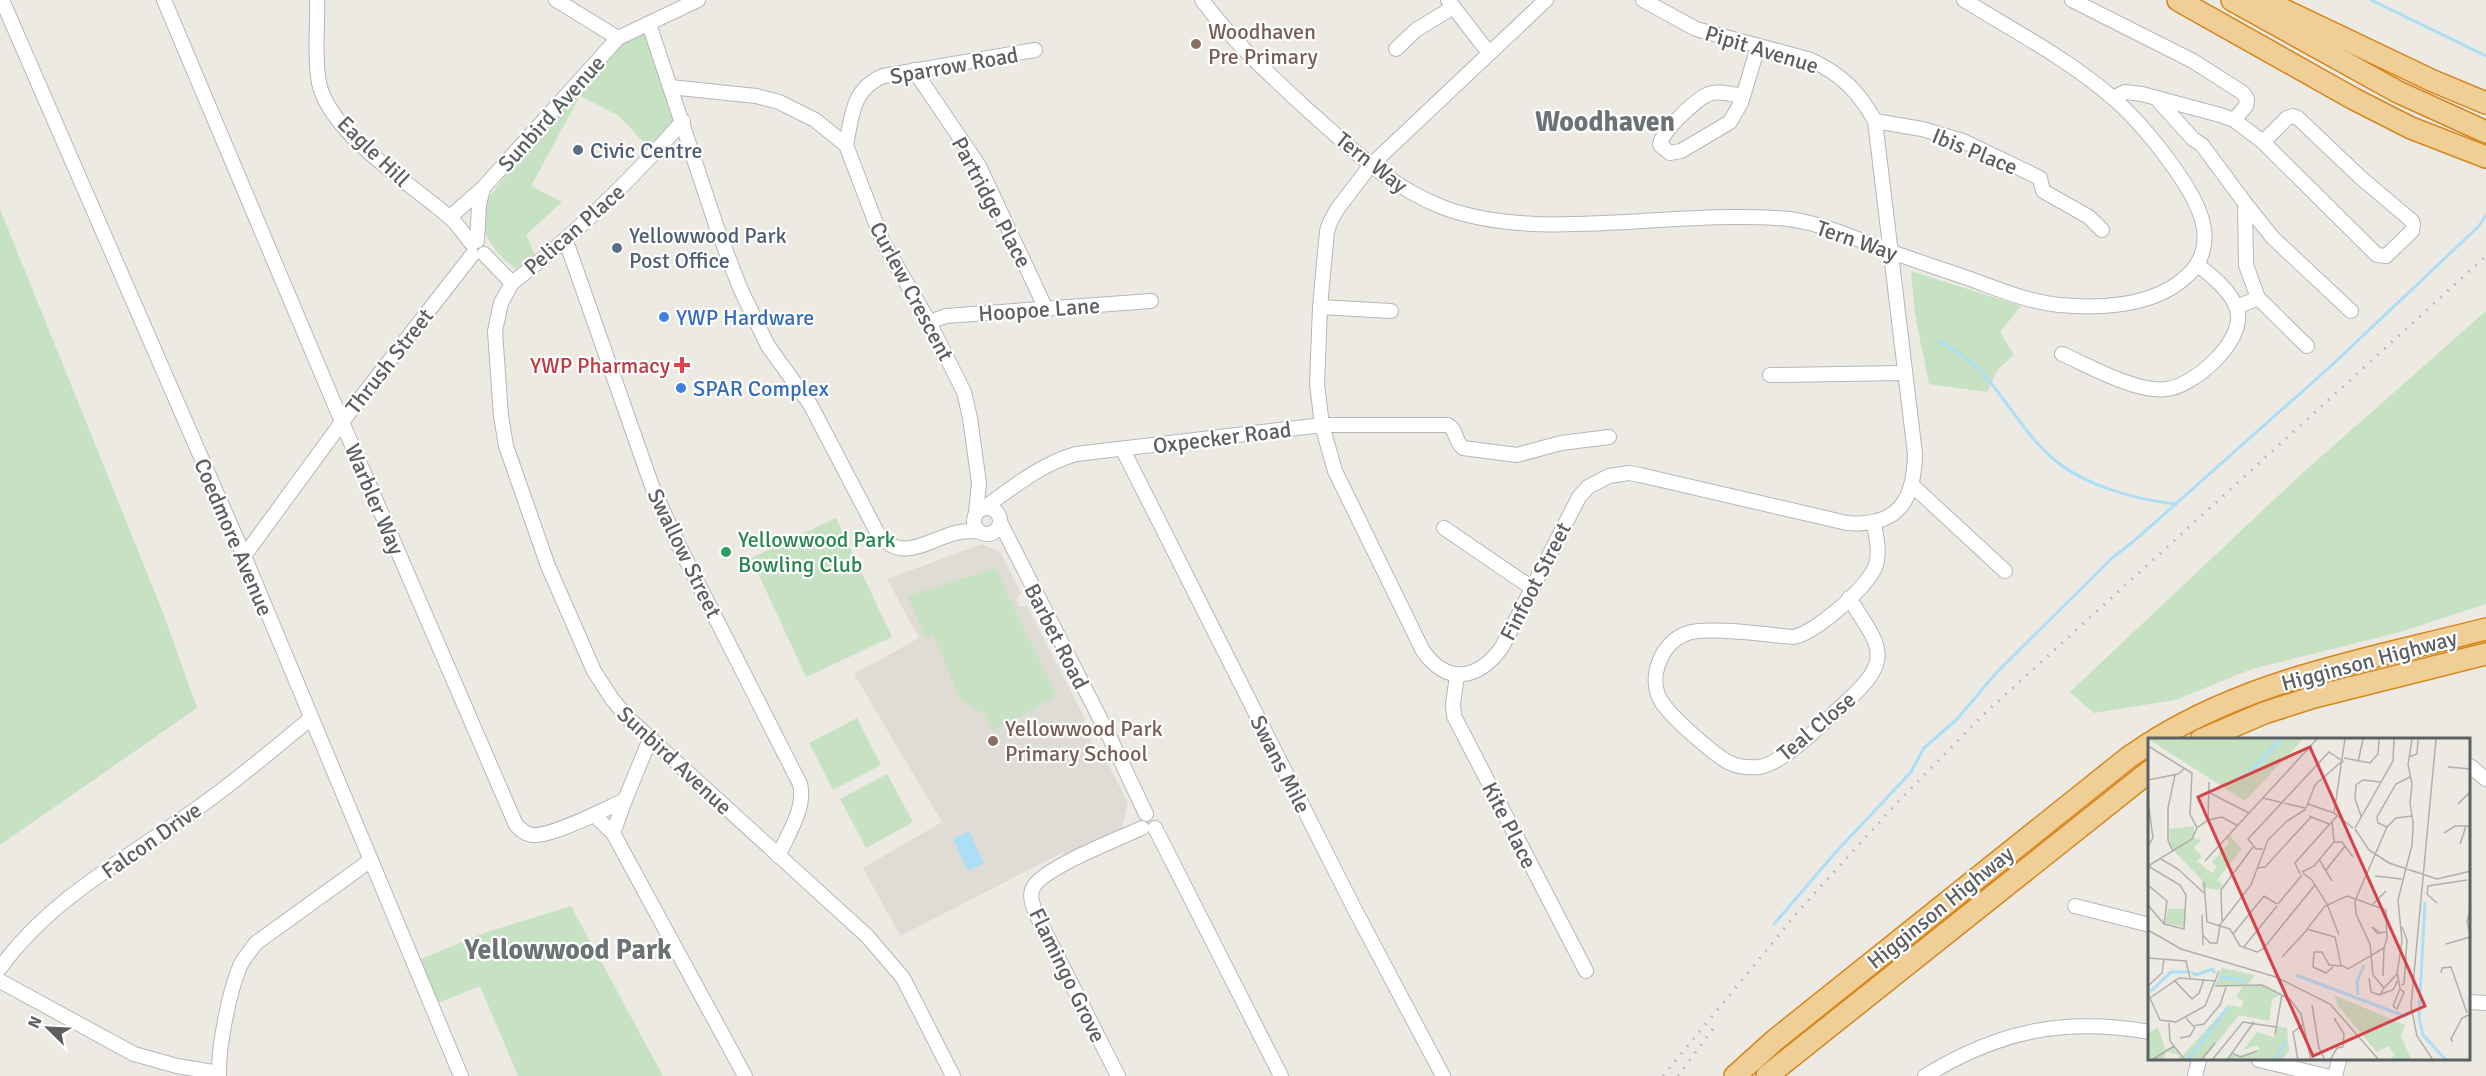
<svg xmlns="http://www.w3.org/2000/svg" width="2486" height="1076" viewBox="0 0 2486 1076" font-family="Signika,sans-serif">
<rect width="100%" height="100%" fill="#edeae4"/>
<path fill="#dfdbd5" d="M982,544L1000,552L1021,593L1016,600L1020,607L1027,606L1085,719V729L1099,756L1103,754L1128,803L1121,831L1066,858L1062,853L900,936L863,868L942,822L854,674L919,638L887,579Z"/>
<g fill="#c7e1c3">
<path d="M645,29L679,125L650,149L619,116L580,96L531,186L562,202L526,235L535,255L516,269C501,258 485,242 483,222C483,214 486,205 488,198L614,42Z"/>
<path d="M0,209L162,610L197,708L0,845Z"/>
<path d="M1911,271L2021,306L2000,332L2014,355L1998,369L1987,392L1929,384L1915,315Z"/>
<path d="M2486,311V604L2400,632L2252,669L2175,700L2094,713L2070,692L2298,477Z"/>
<path d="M836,518L892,637L806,677L751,558Z"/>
<path d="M995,568L1057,696L993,731L984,714L960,699L933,635L925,638L908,596Z"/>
<path d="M857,718L881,765L833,790L809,743Z"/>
<path d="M887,774L913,822L866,848L840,799Z"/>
<path d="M571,906L663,1076H518L480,986L436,1004L419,960L481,934Z"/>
</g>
<path fill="#acdef5" d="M969,831L984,863L968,871L953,839Z"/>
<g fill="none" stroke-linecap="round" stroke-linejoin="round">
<g stroke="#acdef5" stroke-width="3">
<path d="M2371,0L2486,56"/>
<path d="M1939,341C1951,349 1967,357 1977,367C2005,396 2024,435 2056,461C2086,486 2138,500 2176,504"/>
<path d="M1774,924L1835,853L1911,772L1924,748L1957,719L1997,672L2112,558L2134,541L2332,365L2479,226L2486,215"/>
</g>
<defs>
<g id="minor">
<path d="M2,0L244,556L461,1076"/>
<path d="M164,0L342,422L516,825C521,830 525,834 532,835C552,837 605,809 625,800L650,739"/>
<path d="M317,0C318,27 314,56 319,83C330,134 410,183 448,216C457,223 464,234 472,244"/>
<path d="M556,0L618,38"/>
<path d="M1202,0C1234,43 1271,76 1310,112C1351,148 1390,187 1442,207C1528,240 1645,216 1737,217C1755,217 1772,217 1789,219C1824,224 1856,239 1889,251C1916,261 1945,270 1973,280C2000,290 2029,302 2059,305C2103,309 2159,306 2191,272C2203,260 2207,240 2203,224C2196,188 2141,122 2113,98C2068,59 2014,31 1964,0"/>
<path d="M1448,0L1489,53"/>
<path d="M1546,0L1370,166L1338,208L1331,220L1327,231L1320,307L1317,384L1322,425L1335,471L1423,651C1448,686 1479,679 1502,647L1579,497L1588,487L1609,476L1629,473L1640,475L1847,523C1898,527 1914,501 1915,454L1875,121C1859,92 1841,74 1811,60L1696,29L1643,0"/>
<path d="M2072,0L2193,61L2243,93L2247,99L2246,106L2234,120"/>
<path d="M649,24L717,228L740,288L768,346L810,404L878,534C902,563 926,541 955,533C962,531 970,531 978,531"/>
<path d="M1396,49L1416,30L1452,8"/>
<path d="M914,70L979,166L1045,307"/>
<path d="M670,87L756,96L779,102L815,120L846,145L883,242L929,322L964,392L970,418L979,483L976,512"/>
<path d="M1743,96C1733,95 1718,90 1709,94C1697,98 1659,134 1660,145L1670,153L1681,151L1730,122L1741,103L1758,47"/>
<path d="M2113,98L2125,92L2142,94L2220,115L2234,120L2263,142L2287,118L2293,116L2298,118L2360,177L2412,221L2413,225L2412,231L2386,256L2377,255L2263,142"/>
<path d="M2156,98L2193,139L2202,145L2245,203L2246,265L2258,298L2237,307"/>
<path d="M1875,121L1922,129L1963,141L2040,178L2043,191L2089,217L2102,230"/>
<path d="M846,145C852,116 852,89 883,76L1035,50"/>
<path d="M2245,203L2273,238L2351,311"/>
<path d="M450,217L483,188L618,38L698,0"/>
<path d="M477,241L479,205L483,188"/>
<path d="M566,241L653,489L679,546L800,784C806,808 788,834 778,856"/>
<path d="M484,254L512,283L501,303L495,331L501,416L506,446L548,566L594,671L612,699L629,719L867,936L903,978L953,1076"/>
<path d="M512,283C575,235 631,180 683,121"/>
<path d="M2258,298L2307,346"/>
<path d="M1320,307L1391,311"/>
<path d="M929,322L946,316L1151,301"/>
<path d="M2062,354C2090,366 2136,393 2167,389C2194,386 2247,340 2237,309C2231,291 2212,276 2198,265"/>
<path d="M1770,375L1904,373"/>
<path d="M1123,450L1355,910L1443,1076"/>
<path d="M1913,486L2005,571"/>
<circle cx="987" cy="521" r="13"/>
<path d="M984,508C1013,487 1041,464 1076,454L1322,425H1448C1457,430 1455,442 1463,448L1517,455L1561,443L1609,437"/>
<path d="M1000,522L1110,738L1146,814"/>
<path d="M1444,528L1532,588"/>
<path d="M244,556L342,422L472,255"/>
<path d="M1849,598C1880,647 1895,658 1846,702C1826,720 1785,763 1759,767C1749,768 1738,767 1728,762C1712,753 1671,717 1661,701C1647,677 1662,641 1688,633C1707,626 1769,635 1792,637C1814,635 1869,586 1876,565C1880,551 1876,536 1874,523"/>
<path d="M1457,675L1453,704L1454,716L1586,971"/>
<path d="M2470,766L2486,779"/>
<path d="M594,815L613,833L745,1076"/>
<path d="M1155,828L1281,1076"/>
<path d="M613,833L625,800"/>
<path d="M2075,906L2150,925"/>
<path d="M0,968C54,894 134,855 206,802C242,776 276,747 310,719"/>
<path d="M0,981L134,1054L177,1066L219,1073"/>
<path d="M2470,1002L2486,1003"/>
<path d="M2259,1060L2326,1076"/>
<path d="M219,1076C218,1048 229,992 240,966C244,958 250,951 256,943L371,860"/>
<path d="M1118,1076L1036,914C1033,905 1028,895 1034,886C1046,867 1118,839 1142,828"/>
<path d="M1925,1076C1998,1031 2064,1017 2150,1032"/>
<path d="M2195,1076L2199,1060"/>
<path d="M2335,1076L2339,1060"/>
</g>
<g id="highway">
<path d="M2178,0L2354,99L2411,128L2486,157"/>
<path d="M2232,0L2398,92L2486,132"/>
<path d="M2263,0L2433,81L2486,103"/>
<path d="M2155,740C2255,678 2373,658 2486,629"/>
<path d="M2201,740L2264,713L2314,697L2486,654"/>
<path d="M1735,1076L1775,1040L2129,757L2150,743"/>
<path d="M1767,1076L2150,771"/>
</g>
</defs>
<use href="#minor" stroke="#b4b7b9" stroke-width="16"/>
<use href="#highway" stroke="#d6851a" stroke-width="24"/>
<use href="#minor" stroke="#fff" stroke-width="14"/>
<use href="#highway" stroke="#f0cf97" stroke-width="21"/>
<g stroke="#b2b3b3" stroke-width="3" stroke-dasharray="1.5 8" stroke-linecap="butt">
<path d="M1663,1076L1802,907L1896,804L1981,717L2486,256"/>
<path d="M1678,1076L1715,1026"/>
</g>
</g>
<g fill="#8d6e63" stroke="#fff" stroke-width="2">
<circle cx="1196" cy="44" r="6"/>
<circle cx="993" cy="741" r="6"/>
</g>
<g fill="#5c6f8a" stroke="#fff" stroke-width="2">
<circle cx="578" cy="150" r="6"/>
<circle cx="617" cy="248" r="6"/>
</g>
<g fill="#3f7fe0" stroke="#fff" stroke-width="2">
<circle cx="664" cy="317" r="6"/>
<circle cx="681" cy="388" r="6"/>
</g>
<path fill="#e0444e" stroke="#fff" stroke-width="2" d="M679 356h6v6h6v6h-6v6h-6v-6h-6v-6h6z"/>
<circle fill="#2e9e5b" stroke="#fff" stroke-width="2" cx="726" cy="552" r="6"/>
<g text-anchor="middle" stroke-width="4.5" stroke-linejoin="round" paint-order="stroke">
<g font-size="22" fill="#785e54" stroke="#fff" text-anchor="start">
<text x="1208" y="39">Woodhaven<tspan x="1208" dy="25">Pre Primary</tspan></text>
<text x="1005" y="736">Yellowwood Park<tspan x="1005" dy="25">Primary School</tspan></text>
</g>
<g font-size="22" fill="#5c6063" stroke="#fff">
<text transform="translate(1762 49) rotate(17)" y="8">Pipit Avenue</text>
<text transform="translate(954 65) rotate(-10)" y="8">Sparrow Road</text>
<text transform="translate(551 113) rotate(-48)" y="8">Sunbird Avenue</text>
<text transform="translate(374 151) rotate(44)" y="8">Eagle Hill</text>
<text transform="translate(1975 151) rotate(22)" y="8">Ibis Place</text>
<text transform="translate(1372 162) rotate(38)" y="8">Tern Way</text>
<text transform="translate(992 202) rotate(62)" y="8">Partridge Place</text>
<text transform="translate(574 229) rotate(-41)" y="8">Pelican Place</text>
<text transform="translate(1857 240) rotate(19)" y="8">Tern Way</text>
<text transform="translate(912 291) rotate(62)" y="8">Curlew Crescent</text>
<text transform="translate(1039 309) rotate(-4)" y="8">Hoopoe Lane</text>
<text transform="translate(389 361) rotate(-52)" y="8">Thrush Street</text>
<text transform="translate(1222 437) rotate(-7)" y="8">Oxpecker Road</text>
<text transform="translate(375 499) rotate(67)" y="8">Warbler Way</text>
<text transform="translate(234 537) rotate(67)" y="8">Coedmore Avenue</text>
<text transform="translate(685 553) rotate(64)" y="8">Swallow Street</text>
<text transform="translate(1535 581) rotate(-63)" y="8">Finfoot Street</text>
<text transform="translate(1057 636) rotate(63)" y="8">Barbet Road</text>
<text transform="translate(2369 660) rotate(-15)" y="8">Higginson Highway</text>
<text transform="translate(1816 726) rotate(-40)" y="8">Teal Close</text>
<text transform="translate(675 760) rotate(43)" y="8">Sunbird Avenue</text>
<text transform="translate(1281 764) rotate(63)" y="8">Swans Mile</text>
<text transform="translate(1510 825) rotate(63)" y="8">Kite Place</text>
<text transform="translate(151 840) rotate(-35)" y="8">Falcon Drive</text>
<text transform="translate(1940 907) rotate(-39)" y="8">Higginson Highway</text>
<text transform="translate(1068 975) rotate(64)" y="8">Flamingo Grove</text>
</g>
<g font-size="22" fill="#4e5e75" stroke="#fff" text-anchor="start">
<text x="590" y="158">Civic Centre</text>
<text x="629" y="243">Yellowwood Park<tspan x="629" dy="25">Post Office</tspan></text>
</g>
<g font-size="22" fill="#366cbe" stroke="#fff" text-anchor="start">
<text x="676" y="325">YWP Hardware</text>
<text x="693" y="396">SPAR Complex</text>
</g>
<g font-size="22" fill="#be3a42" stroke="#fff" text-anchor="end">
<text x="670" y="373">YWP Pharmacy</text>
</g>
<g font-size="22" fill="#27864d" stroke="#fff" text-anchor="start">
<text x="738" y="547">Yellowwood Park<tspan x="738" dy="25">Bowling Club</tspan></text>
</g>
<g font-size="28" font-weight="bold" fill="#6d7275" stroke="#fff">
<text x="1605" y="131">Woodhaven</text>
<text x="568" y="959">Yellowwood Park</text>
</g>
</g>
<g transform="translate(2148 738)">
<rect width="322" height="322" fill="#edeae4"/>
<path d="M0,1H155L97,63ZM46,88V100L53,102L46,110L54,118L49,123L64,135L69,129L64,124L81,105L78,101L81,97L94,111L69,142L75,147L72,152L50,149H54V142L22,109L21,91ZM20,171H38L37,189L17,185ZM74,230L107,237L99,247L116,248L134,256L124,261L121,283L91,277L55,322H31V317L18,313L16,322H0V295L10,289L17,311L26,308L34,318L81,267L93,269L96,263L88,259L95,248H67ZM186,257L257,287L253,299L264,322H242L247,317L240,308L229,314L190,268ZM129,288L139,290L141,313L134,322H79L84,316L90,318L111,312L110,307L95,312L109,294L126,299Z" fill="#c7e1c3"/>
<path fill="none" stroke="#acdef5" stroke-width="3" d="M103,33L133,1M277,164L271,279L275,297L298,322M43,234L48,237L64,231L67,235M148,237L259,279M72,239L97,242M2,254L23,234H40M210,257L209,244L216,227M40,322L80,269M127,322L137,304"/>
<path fill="none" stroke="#afafac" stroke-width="1.5" d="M0,8L44,35L42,76L49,90M261,19L269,16L270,2M196,20L222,25L230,16L231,1M210,24L215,1M300,29L323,31M0,42L30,36L37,30M60,54L101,75M115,60L157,70M0,63L5,100L0,108M160,66L186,75L205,90M310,66L323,53M158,70L167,47L193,24M186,75L197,1M161,78L181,86M213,78L207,61L208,47L215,42L233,44M264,78L248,80L239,89L207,163L208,176L222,206L225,237L236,250L249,236L254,203L250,162L264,107L265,91V84L262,65L264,46L260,27L264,1M60,82L61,44M239,89L230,85L229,79L248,46L262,39M207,90L245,23L246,1M207,91L221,112L241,125L289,141L323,133M296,95L307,88H323M186,104H194L205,119M312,106L318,88M115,111H108L100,101L181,14L196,24M25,114L20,102V70L27,37M13,121L30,131L56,155M171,121L184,143M57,123L169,1M109,130L117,129L163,79M178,132L197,108M154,134L166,128L186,104L184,83M155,135L164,142L179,166L191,197M152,136L147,125L189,78M227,138L254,141M56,144L59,184L82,191L92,208L109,214L115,211L167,147M0,147L19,163L16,186L0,167M199,158L238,172L239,200L236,210L200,231L193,227L187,199L159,191L177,168ZM289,165L279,156L280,148L319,142M130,166L154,137M225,166L238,153M323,168L319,184L323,199M54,177L55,207M74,183L73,152L105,109M16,186L36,191L38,157L32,147L0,128L44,101L49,90L60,82L74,79L90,88M71,188L103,147L120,102L139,83L158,71M0,192L33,211L128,239L182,266L231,322M233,195L224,189L229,195H232L238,194M54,196L62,205H69L72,188M85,196L116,158L129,166M298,206L322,199M95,210L129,168M134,219L159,192M0,220L38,223L42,240M185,229L178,235L165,229L166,214H174L181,227L194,228M249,233L252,251L256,254L249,271L245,268L252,251M293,235L294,230L303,229L319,275M235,238L236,210M221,240L223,254L232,257L236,250M26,242L44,261L51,255L56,241M253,247L256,246L259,202L254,189M0,248L14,235L16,221M67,248L114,247L142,261L153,276L163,322M0,256L12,282L28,284L57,268L71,233M233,256L245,252L251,240M2,260L31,240L68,243M164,267L171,310L177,322M38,280L45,288L56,286L72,267L78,249M186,280L196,296L195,309M21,285L22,303L37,322M127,297L134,256M32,300L42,298L47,289M305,304L303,301L314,280L323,276M84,315L93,319L109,313M4,322L26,308M53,322L67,305M64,322L95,284L128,289M79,322L106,284M150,322L145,294L155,287M182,322L189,310L195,309M285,322L269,298L263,268L288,1"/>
<path fill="#d54248" fill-opacity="0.15" stroke="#d54248" stroke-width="3" d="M162,9L277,268L165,318L50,59Z"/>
<rect width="322" height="322" fill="none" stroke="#5c6063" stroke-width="3"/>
</g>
<g transform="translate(48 1028) rotate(294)" stroke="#ffffff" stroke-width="4.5" paint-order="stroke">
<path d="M0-4.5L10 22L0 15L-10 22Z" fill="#5c6063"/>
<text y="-9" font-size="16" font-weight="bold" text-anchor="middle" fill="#5c6063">N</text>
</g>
</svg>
